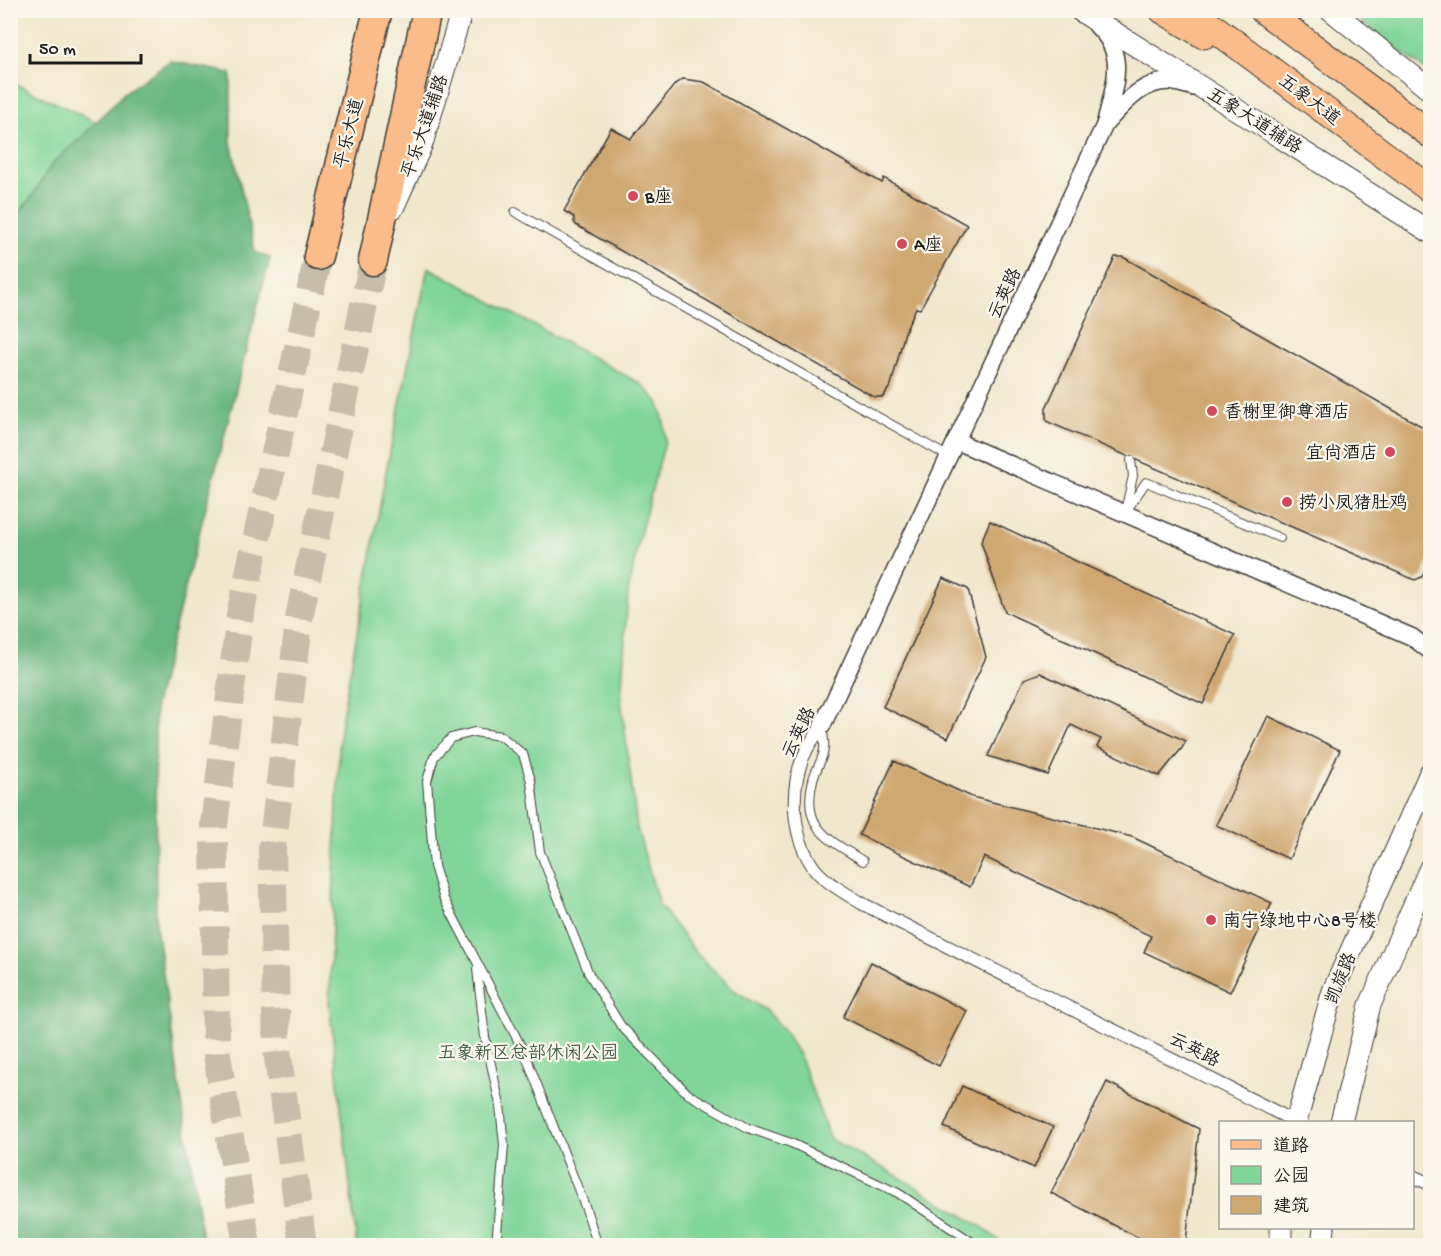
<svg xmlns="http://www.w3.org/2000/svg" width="1441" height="1256" viewBox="0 0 1441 1256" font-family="'Gochi Hand','LXGW WenKai TC',sans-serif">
<rect width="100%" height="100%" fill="#fbf7ec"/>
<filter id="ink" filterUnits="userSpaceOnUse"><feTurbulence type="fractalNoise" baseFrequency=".0167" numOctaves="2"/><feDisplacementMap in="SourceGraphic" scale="12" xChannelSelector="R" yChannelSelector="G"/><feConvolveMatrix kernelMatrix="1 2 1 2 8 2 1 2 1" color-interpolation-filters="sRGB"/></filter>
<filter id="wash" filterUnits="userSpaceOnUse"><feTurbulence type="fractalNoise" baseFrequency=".008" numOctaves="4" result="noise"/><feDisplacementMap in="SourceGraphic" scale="24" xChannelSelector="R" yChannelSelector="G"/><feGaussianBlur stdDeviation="1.35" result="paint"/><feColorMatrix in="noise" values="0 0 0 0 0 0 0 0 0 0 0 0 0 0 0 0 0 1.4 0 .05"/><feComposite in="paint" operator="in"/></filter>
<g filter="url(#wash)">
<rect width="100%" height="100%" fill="#f1e7cd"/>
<g fill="#80d599" stroke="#4e785a" stroke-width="1.5">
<path d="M1351,11H1430V73L1372,30Z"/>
<path d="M11,82L163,153L11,444Z"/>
<path d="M428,267L641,384L658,402L664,422L665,442L641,530L628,592L621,700L637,828L659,905L697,954L734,990L765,1010L786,1033L799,1055L830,1139L901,1178L984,1228L1004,1245L357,1246L329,1004L340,728L386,472Z"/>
</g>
<path fill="#68b681" stroke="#42694e" stroke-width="1.5" d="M170,61L231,73V142L255,252L270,258L155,705L156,926L203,1245H11V222L29,201L52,164L82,137L124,93Z"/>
<g id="blocks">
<g fill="#cfa771">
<path d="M683,79L704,82L882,183L884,178L967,225L920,309L916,308L905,332L891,385L883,397H874L576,225L574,222V217L564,211L611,128L631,139L676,83Z"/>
<path d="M1115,257H1123L1430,431V560L1422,577L1415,580L1048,422L1046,419V408Z"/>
<path d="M990,521L1235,635L1203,704L1005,612L981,542Z"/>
<path d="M943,578L968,589L986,657L948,738L883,707Z"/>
<path d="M1040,673L1186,741L1182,748L1159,776L1097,747L1101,739L1071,725L1048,775L988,756L1024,679Z"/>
<path d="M1268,716L1340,750L1289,859L1216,825Z"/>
<path d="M894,761L972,797L1132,837L1272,903L1230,992L1144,952L1151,936L984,857L970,887L859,835Z"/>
<path d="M871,962L967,1011L939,1066L843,1017Z"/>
<path d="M1107,1082L1199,1129L1186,1242L1151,1244L1051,1193Z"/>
<path d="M962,1086L1053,1127L1034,1168L944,1127Z"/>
</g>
</g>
</g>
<g filter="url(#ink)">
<use href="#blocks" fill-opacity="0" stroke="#3c3a37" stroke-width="1.5"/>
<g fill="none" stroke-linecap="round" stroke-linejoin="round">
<g stroke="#c6beaa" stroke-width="28" stroke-dasharray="28 14" stroke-linecap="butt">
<path d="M247,1246L216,1048L214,825L240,615L318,256"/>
<path d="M303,1246L277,1050L272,850L300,613L373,261"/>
</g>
<defs>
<g id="service">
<path d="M515,212L949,457"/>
<path d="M1126,507L1133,476L1131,460"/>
<path d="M1125,513L1146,482L1280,538"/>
<path d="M822,726C823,734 825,742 824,749C823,760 815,770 813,780C801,828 827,838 863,861"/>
<path d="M477,969L485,1037L500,1105L504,1145L496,1246"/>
<path d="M598,1246L586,1209L525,1054L444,899L434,866L427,781L434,757L451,738L474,732L501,736L523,754L531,781L540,852L589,974L621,1026L688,1094L748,1128L791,1143L898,1193L978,1246"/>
</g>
<g id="pedestrian">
<path d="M822,726C817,734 811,741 807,749C789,783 791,833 812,865C822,881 847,894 863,904L1296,1122"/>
<path d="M1412,1176L1430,1184"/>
</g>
<g id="minor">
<path d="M1105,124C1123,105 1143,79 1172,82C1180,83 1188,86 1196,88"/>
<path d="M956,441L1412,637L1430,651"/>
<path d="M822,726L1105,124C1113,88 1129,56 1097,26"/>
</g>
<g id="tertiary">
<path d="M1079,10L1430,232"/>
<path d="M1331,10L1430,90"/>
<path d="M393,208L422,144L462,10"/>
<path d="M1296,1122L1333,991L1430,773"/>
<path d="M1341,1122L1370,1005L1430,868"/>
<path d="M1281,1246V1228"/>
<path d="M1322,1246L1324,1228"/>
</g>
<g id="primary">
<path d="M1163,10L1204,35"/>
<path d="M1190,10L1430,189"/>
<path d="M1263,10L1430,134"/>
</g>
<g id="trunk">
<path d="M318,256L378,10"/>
<path d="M373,261L427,10"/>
</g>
</defs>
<use href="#service" stroke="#3c3a37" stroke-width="10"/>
<use href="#pedestrian" stroke="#3c3a37" stroke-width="14"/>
<use href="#minor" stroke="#3c3a37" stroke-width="19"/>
<use href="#tertiary" stroke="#3c3a37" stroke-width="23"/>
<use href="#primary" stroke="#3c3a37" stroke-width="29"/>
<use href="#trunk" stroke="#3c3a37" stroke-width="31"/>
<use href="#service" stroke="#fff" stroke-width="8"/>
<use href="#pedestrian" stroke="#fff" stroke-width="12"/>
<use href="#minor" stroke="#fff" stroke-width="16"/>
<use href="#tertiary" stroke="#fff" stroke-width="21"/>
<use href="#primary" stroke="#f9bc8a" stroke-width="27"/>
<use href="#trunk" stroke="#f9bc8a" stroke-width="28"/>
</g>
</g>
<g fill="#d1495b" stroke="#fbf7ec" stroke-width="2">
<circle cx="633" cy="196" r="6"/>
<circle cx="902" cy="244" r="6"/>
<circle cx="1212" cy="411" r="6"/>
<circle cx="1390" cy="452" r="6"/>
<circle cx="1287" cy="502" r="6"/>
<circle cx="1211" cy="920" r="6"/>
</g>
<g text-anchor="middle" stroke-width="4.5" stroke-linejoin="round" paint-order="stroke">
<g font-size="18" fill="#1c1c1c" stroke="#fbf7ec">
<text transform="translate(1310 99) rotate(37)" y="6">五象大道</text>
<text transform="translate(1255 120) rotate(32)" y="6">五象大道辅路</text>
<text transform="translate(424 126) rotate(-71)" y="6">平乐大道辅路</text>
<text transform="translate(348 133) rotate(-76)" y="6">平乐大道</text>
<text transform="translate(1004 293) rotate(-65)" y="6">云英路</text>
<text transform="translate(798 732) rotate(-64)" y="6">云英路</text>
<text transform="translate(1340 978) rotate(-68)" y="6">凯旋路</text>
<text transform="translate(1195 1049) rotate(27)" y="6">云英路</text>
</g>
<g font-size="18" fill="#1c1c1c" stroke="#fbf7ec" text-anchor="start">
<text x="645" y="202">B座</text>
<text x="914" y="250">A座</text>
<text x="1224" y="417">香榭里御尊酒店</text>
<text x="1378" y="458" text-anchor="end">宜尚酒店</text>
<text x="1299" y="508">捞小凤猪肚鸡</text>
<text x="1223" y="926">南宁绿地中心8号楼</text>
</g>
<g font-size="18" fill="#3f5d48" stroke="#fbf7ec">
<text x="528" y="1058">五象新区总部休闲公园</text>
</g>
</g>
<rect width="1441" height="1256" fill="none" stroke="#fbf7ec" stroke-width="36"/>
<rect x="1219" y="1121" width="195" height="108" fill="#fbf7ec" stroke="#a29f99" stroke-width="1.5"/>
<rect x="1231" y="1140" width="30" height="9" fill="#f9bc8a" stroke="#a29f99" stroke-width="1.5"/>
<text x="1273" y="1151" font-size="18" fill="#1c1c1c">道路</text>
<rect x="1231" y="1166" width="30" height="18" fill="#80d599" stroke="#a29f99" stroke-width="1.5"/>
<text x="1273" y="1181" font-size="18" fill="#1c1c1c">公园</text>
<rect x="1231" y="1196" width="30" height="18" fill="#cfa771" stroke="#a29f99" stroke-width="1.5"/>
<text x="1273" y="1211" font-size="18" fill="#1c1c1c">建筑</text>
<path d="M30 54v9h111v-9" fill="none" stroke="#1c1c1c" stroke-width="3"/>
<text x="39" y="54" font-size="18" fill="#1c1c1c" stroke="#fbf7ec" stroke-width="4.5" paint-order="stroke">50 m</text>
</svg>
